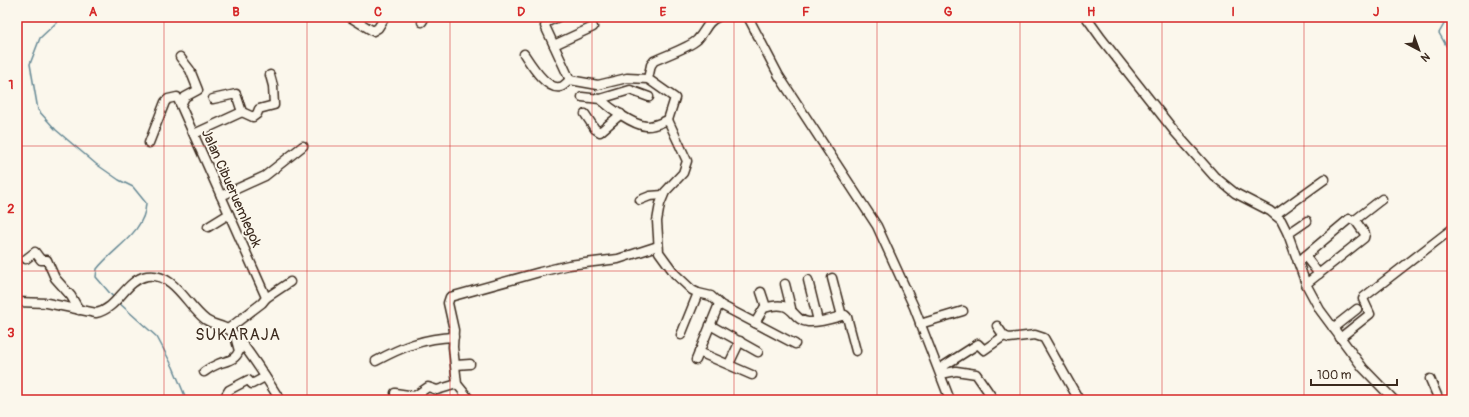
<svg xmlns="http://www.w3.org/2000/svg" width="1469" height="417" viewBox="0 0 1469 417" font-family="Pangolin,sans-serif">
<rect width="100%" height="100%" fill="#fbf7ec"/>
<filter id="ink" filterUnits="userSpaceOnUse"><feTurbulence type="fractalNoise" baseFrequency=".025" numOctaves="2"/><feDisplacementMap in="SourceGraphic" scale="8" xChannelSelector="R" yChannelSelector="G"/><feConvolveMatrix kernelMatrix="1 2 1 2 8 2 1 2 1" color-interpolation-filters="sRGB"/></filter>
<g filter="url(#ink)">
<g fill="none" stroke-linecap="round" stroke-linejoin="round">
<g stroke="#668995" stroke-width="1.5">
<path d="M59,17L56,23L40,38L30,64L38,110L56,130L96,164L119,180L133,187L146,203C145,233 113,248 97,269L96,277L114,298"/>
<path d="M1448,17L1439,33L1452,56"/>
<path d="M118,302L157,337L173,367L185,396L189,400"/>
</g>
<defs>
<g id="minor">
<path d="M350,17L373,31L378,28L385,17"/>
<path d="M558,17L547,22L545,26L570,80"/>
<path d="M718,17C706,22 706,31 697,40C688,48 666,55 654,61L651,65L648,79L675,98L668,120L687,161L683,173L665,192L660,204L657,221L659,252L675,274L692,290L698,293L711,296L721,305L795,344"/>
<path d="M748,17L779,76L877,226L914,307L950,400"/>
<path d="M1086,17L1101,38L1175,132L1214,176L1235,193L1270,211L1281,220L1288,234L1306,284L1320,310L1363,368L1394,400"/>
<path d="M422,22L425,17"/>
<path d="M554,45L593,27"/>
<path d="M524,54C530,63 546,90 560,87C563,87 567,82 570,80"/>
<path d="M180,57L190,70L198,90L185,97L181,105"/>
<path d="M570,80L598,85L627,78L648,79"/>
<path d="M582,97L600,99L630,90L649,97"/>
<path d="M213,99L236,94L242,112"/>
<path d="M600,99C610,108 633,125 646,126C653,127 662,122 668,120"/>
<path d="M585,114L595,129L600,132L621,114"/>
<path d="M194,134L242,112L253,117L257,114L259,109L274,105L273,86L270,75"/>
<path d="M149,143L165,102L168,99L177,97L265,295L266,298L262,303L228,329"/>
<path d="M221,196L265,176L303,146"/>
<path d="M640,200L650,196L663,195"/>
<path d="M1275,215L1325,179"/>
<path d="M1355,220L1382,199"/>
<path d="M208,227L229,214"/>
<path d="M1288,234L1307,221"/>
<path d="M1305,256L1319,274"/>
<path d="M26,259L35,252L41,260H47L55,278L71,296L79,310"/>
<path d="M1298,262L1349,219L1355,220L1365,234L1364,238L1306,284"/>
<path d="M832,278L842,316"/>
<path d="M808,280L818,321"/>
<path d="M785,284L791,308"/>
<path d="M761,292L766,307"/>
<path d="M266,298L290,282"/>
<path d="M17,302L47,303L96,313C118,309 125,280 147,276C174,272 187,306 206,320C215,326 228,326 235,335C252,354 266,378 280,400"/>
<path d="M755,323L764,308C796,298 790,320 808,322C820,323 834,318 845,315L847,317L856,351"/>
<path d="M920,324L963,311"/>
<path d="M710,325L758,352"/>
<path d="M997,326L1004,336"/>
<path d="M1333,328L1357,309"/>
<path d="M681,335L698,293"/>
<path d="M1340,338L1370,314L1363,299L1364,297L1452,229"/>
<path d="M699,352L752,375"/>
<path d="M696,360L719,304"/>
<path d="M376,361C402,347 424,338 454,337"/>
<path d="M729,364L740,341"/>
<path d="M456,365L470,364"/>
<path d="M939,369L978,344L984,350L1004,336L1009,338L1035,335L1044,338L1079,400"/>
<path d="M204,372C208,369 213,366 218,364C227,360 234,362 239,351L236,340"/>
<path d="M941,374L956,371L976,374L994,400"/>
<path d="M1430,379L1439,400"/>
<path d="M395,393L415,396L428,387L437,390L457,384"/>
<path d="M227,400L226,395L229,390L248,380L252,384L265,377"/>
<path d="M470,400L457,384L453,347L454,330L448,303L450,297L540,272L569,265L618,259L658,246"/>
</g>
</defs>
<use href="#minor" stroke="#3b2a1e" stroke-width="11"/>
<use href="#minor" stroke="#fbf7ec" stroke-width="8"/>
</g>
</g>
<path fill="none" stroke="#d62828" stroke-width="1" stroke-opacity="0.55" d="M164,17V400M307,17V400M450,17V400M592,17V400M734,17V400M877,17V400M1020,17V400M1162,17V400M1304,17V400M17,146H1452M17,271H1452"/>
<g text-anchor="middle" stroke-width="4" stroke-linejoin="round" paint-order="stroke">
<g font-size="14" fill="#3b2a1e" stroke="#fbf7ec">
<text transform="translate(232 188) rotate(66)" y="5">Jalan Cibueruemlegok</text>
</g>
<g font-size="16" letter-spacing="1" fill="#3b2a1e" stroke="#fbf7ec">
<text x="238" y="340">SUKARAJA</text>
</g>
</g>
<rect width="1469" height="417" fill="none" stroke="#fbf7ec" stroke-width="44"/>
<g transform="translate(1419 50) rotate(139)" stroke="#fbf7ec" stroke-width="3" paint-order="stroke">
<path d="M0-3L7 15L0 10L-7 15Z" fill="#3b2a1e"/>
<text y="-6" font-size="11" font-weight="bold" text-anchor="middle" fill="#3b2a1e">N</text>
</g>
<path d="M1311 379v6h86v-6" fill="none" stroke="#3b2a1e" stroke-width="2"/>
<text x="1317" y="379" font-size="12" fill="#3b2a1e" stroke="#fbf7ec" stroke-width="3" paint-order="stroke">100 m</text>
<rect x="22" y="22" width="1425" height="373" fill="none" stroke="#d62828" stroke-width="1.5"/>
<g font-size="13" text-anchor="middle" font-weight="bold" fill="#d62828">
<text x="93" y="16">A</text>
<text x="236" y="16">B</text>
<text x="378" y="16">C</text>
<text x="521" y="16">D</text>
<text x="663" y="16">E</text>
<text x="806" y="16">F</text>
<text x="948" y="16">G</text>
<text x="1091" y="16">H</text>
<text x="1233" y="16">I</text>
<text x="1376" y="16">J</text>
<text x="11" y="89">1</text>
<text x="11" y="213">2</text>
<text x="11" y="337">3</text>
</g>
</svg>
